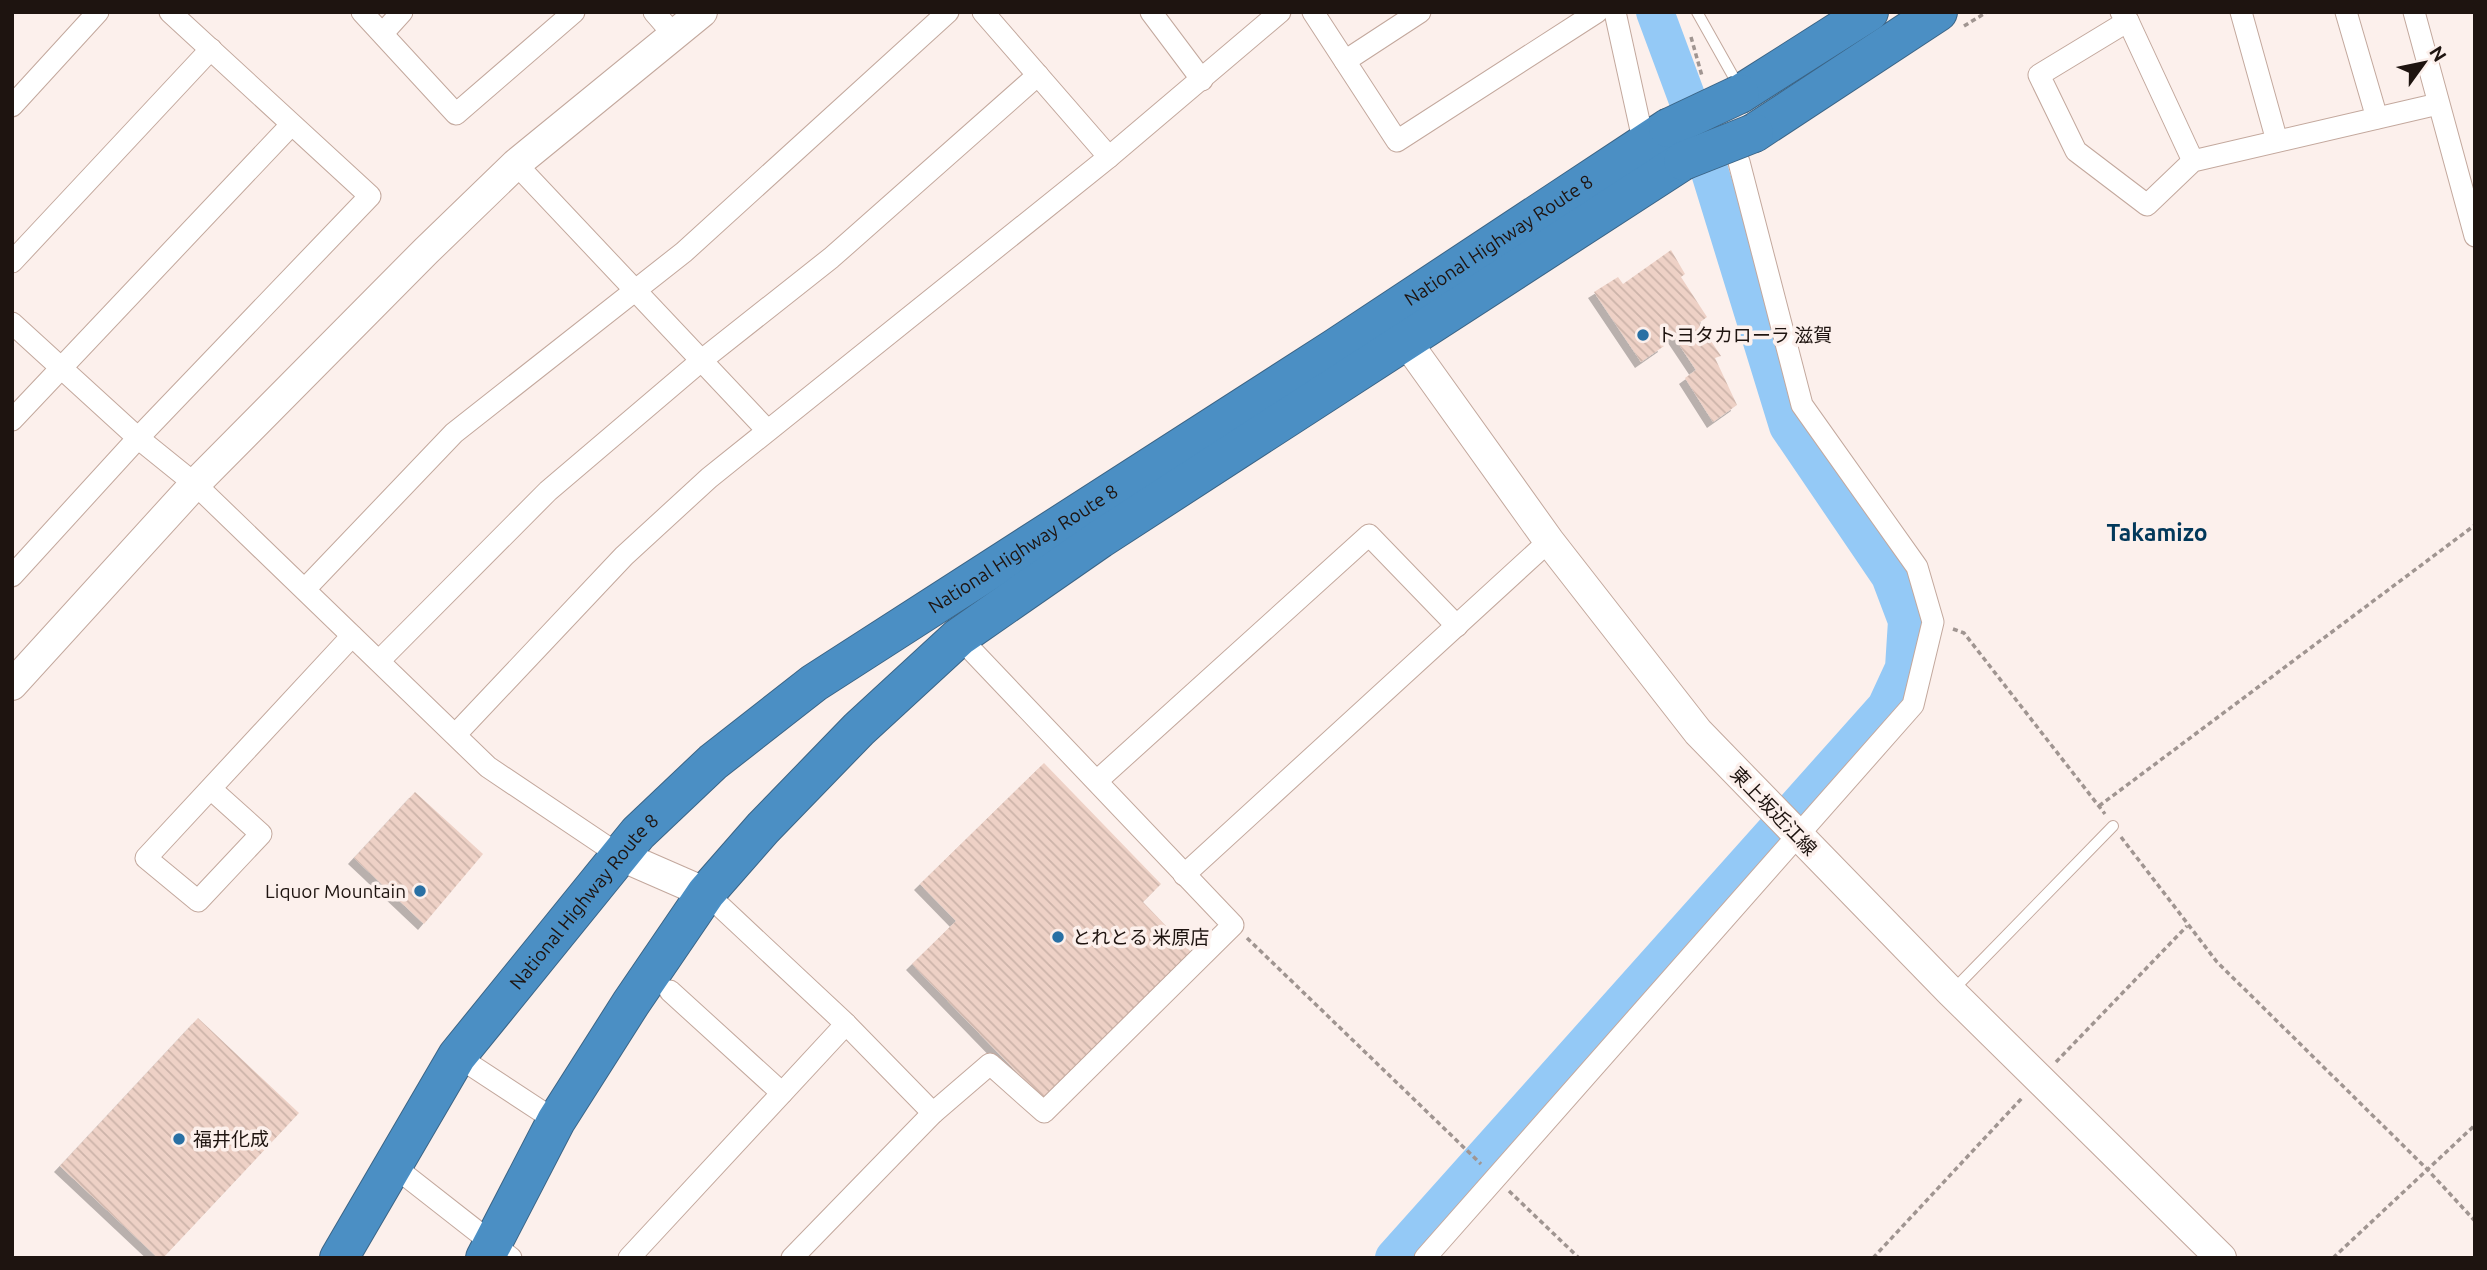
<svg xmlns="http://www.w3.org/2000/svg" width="2487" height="1270" viewBox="0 0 2487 1270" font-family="Ubuntu,'Noto Sans JP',sans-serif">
<defs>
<pattern id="building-back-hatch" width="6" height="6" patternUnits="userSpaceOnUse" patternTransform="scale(1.75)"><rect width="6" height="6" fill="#eed1c6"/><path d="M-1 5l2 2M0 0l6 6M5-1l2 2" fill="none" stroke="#ccb3a9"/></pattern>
<filter id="shadow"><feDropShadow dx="-6" dy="6" stdDeviation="0" flood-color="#0004"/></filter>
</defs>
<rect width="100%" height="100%" fill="#fcf0ec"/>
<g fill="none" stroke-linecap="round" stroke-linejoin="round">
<path stroke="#94c9f6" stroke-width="38" d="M1394,1258L1886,707L1904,668L1907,621L1890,576L1788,426L1688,101L1655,12"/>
</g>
<g fill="url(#building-back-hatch)" filter="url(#shadow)">
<path d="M1671,250L1685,274L1681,277L1707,317L1699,323L1721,356L1715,358L1737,405L1713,422L1685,378L1696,370L1670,331L1659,338L1664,346L1641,362L1594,292L1618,277L1623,284Z"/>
<path d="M1044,763L1161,884L1143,902L1192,953L1042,1098L912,964L956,921L920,884Z"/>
<path d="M415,792L483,854L424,924L354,858Z"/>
<path d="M198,1018L299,1113L163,1258H158L60,1166Z"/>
</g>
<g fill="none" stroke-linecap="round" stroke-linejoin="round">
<defs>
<g id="lane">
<path d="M1697,12L1733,76"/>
<path d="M1953,990L2113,826"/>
</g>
<g id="street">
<path d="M362,12L456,114L574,12"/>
<path d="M654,12L674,35"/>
<path d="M983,12L1109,157"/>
<path d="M1151,12L1202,80"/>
<path d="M1313,12L1397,141L1597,12"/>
<path d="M1615,12L1644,144"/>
<path d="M2121,12L2128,21L2193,161"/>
<path d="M2241,12L2277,141"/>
<path d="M2346,12L2377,118"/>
<path d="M2414,12L2475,236"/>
<path d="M2128,21L2039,75L2076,151L2147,205L2193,161L2438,104"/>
<path d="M383,33L402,12"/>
<path d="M1345,61L1420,12"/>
<path d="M12,106L98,12"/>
<path d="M516,164L767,430"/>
<path d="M12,262L211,49"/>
<path d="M12,323L138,438L195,484L488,767L619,855"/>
<path d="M12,420L291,125"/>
<path d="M12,576L138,438L370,196L170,12"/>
<path d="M306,588L454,433L684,252L948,12"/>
<path d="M380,660L548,491L702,360L831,258L1038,75"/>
<path d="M456,734L624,556L709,478L1109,157L1280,12"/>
<path d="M1098,780L1369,535L1457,626"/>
<path d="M211,789L261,834L198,901L146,858L352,636"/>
<path d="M1184,875L1549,541"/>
<path d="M706,893L846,1024L933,1113"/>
<path d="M670,991L782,1093"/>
<path d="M457,1056L556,1121"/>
<path d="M391,1164L511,1258"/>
<path d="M629,1258L846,1024"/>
<path d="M792,1258L933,1113L990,1064L1044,1112L1233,925L959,637"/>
<path d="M1425,1258L1913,705L1933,622L1917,567L1802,405L1739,162"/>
</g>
<g id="secondary">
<path d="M1393,323L1549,541L1698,732L1951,992L2221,1258"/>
<path d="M12,685L195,484L426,251L516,164L702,12"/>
<path d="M619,855L706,893"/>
</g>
<g id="highway">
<path d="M1740,94L1869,12"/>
<path d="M1754,133L1938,12"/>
<path id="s1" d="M339,1258L457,1056L638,833L713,762L814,683L1335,348L1668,128"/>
<path d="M485,1258L556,1121L631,1003L706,893L763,828L859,729L959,637L1100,539L1683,161"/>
</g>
</defs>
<use href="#lane" stroke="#c3a89d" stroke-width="12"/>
<use href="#street" stroke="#c3a89d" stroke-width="23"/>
<use href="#secondary" stroke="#c3a89d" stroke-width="32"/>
<use href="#highway" stroke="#3b6485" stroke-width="40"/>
<g stroke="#a09591" stroke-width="3.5" stroke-dasharray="5 3.5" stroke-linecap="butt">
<path d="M1964,26L1987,12"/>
<path d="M1691,37L1702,76"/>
<path d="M1953,629L1964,633L2105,814"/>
<path d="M2099,806L2475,525"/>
<path d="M2121,837L2217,962L2426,1168L2475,1221"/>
<path d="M1247,938L1481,1164"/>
<path d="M2056,1062L2187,926"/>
<path d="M1509,1191L1579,1258"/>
<path d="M1873,1258L2022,1098"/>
<path d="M2333,1258L2475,1125"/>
</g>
<use href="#lane" stroke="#fff" stroke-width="10"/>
<use href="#street" stroke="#fff" stroke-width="21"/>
<use href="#secondary" stroke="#fff" stroke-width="30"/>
<use href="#highway" stroke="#4b8fc4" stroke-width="38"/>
<defs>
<g id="highway-bridge">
<path d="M1668,128L1740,94"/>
<path d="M1683,161L1754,133"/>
</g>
</defs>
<use href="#highway-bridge" stroke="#3b6485" stroke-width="40" stroke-linecap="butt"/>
<use href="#highway-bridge" stroke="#4b8fc4" stroke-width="38"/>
</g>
<g fill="#2970a4" stroke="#fcf0ec" stroke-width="2.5">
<circle cx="1643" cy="335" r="7"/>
<circle cx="420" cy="891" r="7"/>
<circle cx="1058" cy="937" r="7"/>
<circle cx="179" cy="1139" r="7"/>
</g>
<g text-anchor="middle" stroke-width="7" stroke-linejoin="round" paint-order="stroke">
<g font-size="19" fill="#1e1410" stroke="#fcf0ec">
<text dy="7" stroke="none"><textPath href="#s1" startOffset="1568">National Highway Route 8</textPath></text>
<text dy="7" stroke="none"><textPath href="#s1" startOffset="1001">National Highway Route 8</textPath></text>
<text transform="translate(1774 811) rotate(46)" y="7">東上坂近江線</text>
<text dy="7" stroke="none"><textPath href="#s1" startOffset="434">National Highway Route 8</textPath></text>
</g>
<g font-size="19" fill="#1e1410" stroke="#fcf0ec" text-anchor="start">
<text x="1657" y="342">トヨタカローラ 滋賀</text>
<text x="406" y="898" text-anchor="end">Liquor Mountain</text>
<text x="1072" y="944">とれとる 米原店</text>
<text x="193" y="1146">福井化成</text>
</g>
<g font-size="23" font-weight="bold" fill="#02385a" stroke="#fcf0ec">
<text x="2157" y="541">Takamizo</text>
</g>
</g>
<rect width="2487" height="1270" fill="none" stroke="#1e1410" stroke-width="28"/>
<g transform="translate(2424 63) rotate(57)" stroke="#fcf0ec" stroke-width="5" paint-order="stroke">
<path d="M0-5L12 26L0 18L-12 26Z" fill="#1e1410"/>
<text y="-10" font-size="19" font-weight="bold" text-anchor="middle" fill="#1e1410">N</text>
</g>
</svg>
